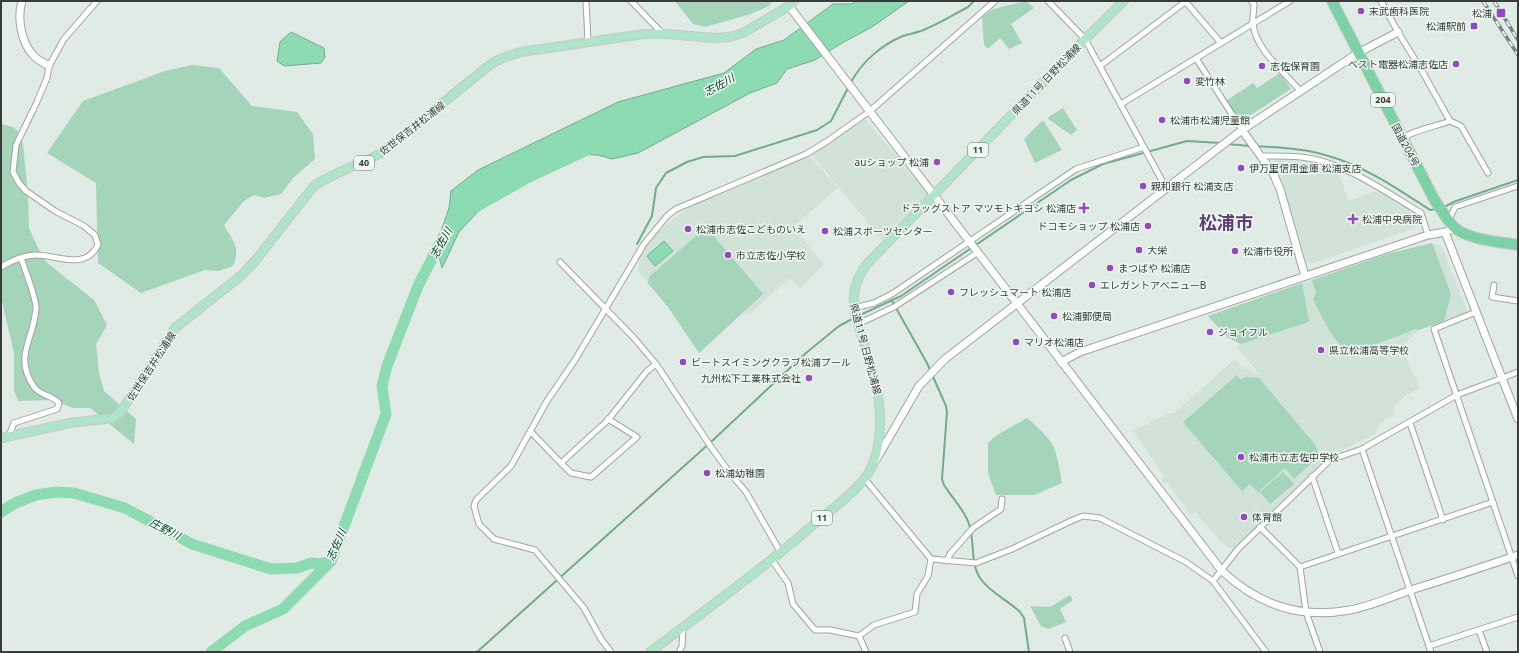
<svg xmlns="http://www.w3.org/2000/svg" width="1519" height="653" viewBox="0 0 1519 653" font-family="'Noto Sans','Noto Sans JP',sans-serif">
<rect width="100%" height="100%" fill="#e1ebe5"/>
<g fill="#d1e2d8">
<path d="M863,120H866L928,194L882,240L812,155Z"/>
<path d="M810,156L838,188L793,227L824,264L800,289L790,278L752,312L741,314L699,353L668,307L638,271L640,256L660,230L685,210L700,202Z"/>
<path d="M1284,159L1337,170L1349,201L1376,191L1386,195L1408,208L1415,228L1311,264L1306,262L1274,161Z"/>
<path d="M1432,243L1442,247L1468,312L1419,330L1403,345V352L1420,388L1406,395L1395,406L1394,415L1379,424L1375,434L1325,459L1233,550L1221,542L1195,512L1191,515L1167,482L1164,484L1161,481L1165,477L1133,431L1165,415L1175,412L1235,359L1242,367L1260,375L1238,348L1240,344L1227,337L1208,316L1387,254Z"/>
</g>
<g fill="#a4d4ba">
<path d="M675,1H772L769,6L751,14L705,27L693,24Z"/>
<path d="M1026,1L1034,8L1011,24L1022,43L1009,49L1000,38L988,49L984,45L982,17L993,9Z"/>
<path d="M192,65L219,68L252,106L297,112L313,134L315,159L294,177L281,194L264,198L254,195L244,201L224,225C233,242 241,246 233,266L219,271L205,270L141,293L98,263L96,183L47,153L83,101L165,71Z"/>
<path d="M1280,73L1291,89L1240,122L1226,101L1253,83L1257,88Z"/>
<path d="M1063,108L1077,130L1071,135L1047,118Z"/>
<path d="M1043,120L1062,150L1035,163L1024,139Z"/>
<path d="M1,124L13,127L19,132L23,144L28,195L29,228L38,248L46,262L94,300L107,325L96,344L99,373L104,391L136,419L134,444L90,408H73L52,400L18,401L14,390V353L1,297Z"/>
<path d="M706,227L763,294L699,353L668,307L648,283L649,277Z"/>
<path d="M1432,243L1451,294L1444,321L1419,330L1416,329L1361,350C1358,350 1355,351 1352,351C1335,349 1320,312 1313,299L1316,293L1312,280L1387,254Z"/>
<path d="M1302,283L1309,322L1241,344L1227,337L1208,316Z"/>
<path d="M1237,375L1240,380L1246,377L1259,378L1316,446L1319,456L1294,479L1285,468L1258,492L1250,484L1242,491L1183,422Z"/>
<path d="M1027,418C1057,444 1055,445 1062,483L1034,495H996L988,473V443L997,435Z"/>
<path d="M1283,472L1294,484L1270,504L1260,492Z"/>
<path d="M1070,595L1073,600L1060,609L1066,622L1048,629L1041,626L1030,606L1050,607Z"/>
</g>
<g fill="#8ddbb3" stroke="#74ab8f">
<path d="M855,1H909L872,27L842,43L815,60L787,69L777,83L750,93L638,153L612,159L598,155L569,154L539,167L494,194L459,232L442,268L436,246L449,208L451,191L478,170L618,102L724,73L756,49L784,40L833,4H852Z"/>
<path d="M291,32L324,48L325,57L321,63L284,66L277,61L280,42Z"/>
<path d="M664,241L673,251L655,266L647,256Z"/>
</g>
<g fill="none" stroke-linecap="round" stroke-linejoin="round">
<g stroke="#74ab8f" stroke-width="2">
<path d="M851,82C862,62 881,45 903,36C909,34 915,33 921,31C937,25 953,15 968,7L974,1"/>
<path d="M1227,144L1251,146"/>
<path d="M1255,146C1279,148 1302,148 1325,155C1363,165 1398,189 1430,210L1436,209"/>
<path d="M1444,207L1456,201L1518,180"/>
<path d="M637,244L652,216L656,188L666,173L687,162L703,157L735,156L817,130L831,121L849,86"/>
<path d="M892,301L927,363L946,406L947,412L942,479L944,485C952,498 964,509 969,524C975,541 970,563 980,578C990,593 1008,600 1020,612L1024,618L1029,652"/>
<path d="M858,316L901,296L1071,180L1103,164L1187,141L1221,143"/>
<path d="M477,652L712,441L806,353L839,326L854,318"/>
</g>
<g stroke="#8ddbb3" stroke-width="11">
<path d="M476,207L527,178L591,148"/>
<path d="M1,512L15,503L36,495L56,492L74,493L125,508L192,544L271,569L297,568L311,563L318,564L331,561"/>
<path d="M211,652L245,626L283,609L331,561L386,414L382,386L387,366L418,286L443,237"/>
</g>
<defs>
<g id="street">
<path d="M586,1L588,41"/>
<path d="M631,1L663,34"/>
<path d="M1048,1L1085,39L1166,188"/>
<path d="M1185,1L1221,43"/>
<path d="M1251,1L1254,4C1254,11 1252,17 1253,23C1255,50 1285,72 1301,92"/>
<path d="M1381,1L1398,32L1422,71L1450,121L1461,126L1488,173"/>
<path d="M1196,58L1242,130"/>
<path d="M1100,66L1185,2"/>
<path d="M1121,104L1290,1"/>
<path d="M1402,138C1418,129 1434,127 1450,121"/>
<path d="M1260,156C1274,156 1287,156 1301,157C1345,162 1384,191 1421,213L1428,235"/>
<path d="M1449,220L1455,207L1518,186"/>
<path d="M560,262L634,338L656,364L711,447L730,473L746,492L781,553"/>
<path d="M1,267C11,261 24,255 36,255C58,255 85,271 98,245L95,235L84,226L55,211L26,191L19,183L13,172L16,145L36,104L47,78L49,66L64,39L97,1"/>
<path d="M1494,285L1492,297L1518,301"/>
<path d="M854,308L874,303L892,294L1076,169L1144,147"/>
<path d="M1476,312L1434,329L1518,576"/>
<path d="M858,324L894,307L977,253"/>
<path d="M1410,423L1443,520"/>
<path d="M531,432L561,463L608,420L647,371L656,364"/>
<path d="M9,436L14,423L57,409L59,403C52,395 41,396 34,387C13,356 34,340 36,308C36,297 25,270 21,258"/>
<path d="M1362,449L1431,652"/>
<path d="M561,463L571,473L591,477L637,437L608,419"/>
<path d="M1312,476L1338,553"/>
<path d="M1260,527L1300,567L1306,612L1320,652"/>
<path d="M931,559L976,563L1012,549L1073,520L1083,516L1100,518L1186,562L1213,581L1266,652"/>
<path d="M772,560L788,583L793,604L815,630H830L859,636L874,625L915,612L917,594L928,576L931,559L864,478"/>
<path d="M947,561L950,554L973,528L1001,509L1002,499"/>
<path d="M1300,567L1493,502"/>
<path d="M1213,581L1238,549L1330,460L1362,449L1457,395L1518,372"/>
<path d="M1479,630L1487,652"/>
<path d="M859,636L866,652"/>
<path d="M1065,638L1070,652"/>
<path d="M1429,646L1518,617"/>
<path d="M611,652L601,639L584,608L535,550L494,539L479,524L474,506L476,500L511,466L547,401L575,360L644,244L667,216L676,209L806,154L826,142L870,111L995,1"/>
<path d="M679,652L682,646L683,627"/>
</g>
<g id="secondary">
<path d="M22,1C17,17 21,42 33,55C37,60 44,63 49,66"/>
<path d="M789,6L1222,571C1259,605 1299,619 1350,610C1372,606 1393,596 1414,589C1449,578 1483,567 1518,555"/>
<path d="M1242,130L1273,173L1280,189L1305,276"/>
<path d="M1445,232L1518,419"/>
<path d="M1061,362L1080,352L1428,235L1445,232L1455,228"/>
<path d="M876,460L919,386L945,359L1242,130L1358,53L1398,32"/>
</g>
<g id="primary">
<path d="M1,438L70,423L113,418L120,413L175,328L242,275L255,261L314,186C334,172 360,165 381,153L491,64L502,58L521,52L644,34H667L714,38L729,37L743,33L789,6L794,1"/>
<path d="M650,652C707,609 765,567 819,520C836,506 866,484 873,464C892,410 869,362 854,311C853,291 855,282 866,265L1085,39L1124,1"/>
</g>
<path id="highway" d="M1332,1L1434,199C1440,208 1446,219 1454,227C1467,240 1501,242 1518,245"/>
</defs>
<use href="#street" stroke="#9da6a1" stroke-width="7"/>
<use href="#secondary" stroke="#9da6a1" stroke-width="9"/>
<use href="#primary" stroke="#c7c8c8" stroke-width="10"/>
<use href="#highway" stroke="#c7c8c8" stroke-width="12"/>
<use href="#street" stroke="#fff" stroke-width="5"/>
<use href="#secondary" stroke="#fff" stroke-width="7"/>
<use href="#primary" stroke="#b0e4ca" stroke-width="8"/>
<use href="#highway" stroke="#7bd2a7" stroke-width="10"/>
<defs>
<g id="rail">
<path d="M1483,1L1518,55"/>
<path d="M1494,1L1518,40"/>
</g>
</defs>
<use href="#rail" stroke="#7d837f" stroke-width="3.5"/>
<use href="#rail" stroke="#eef8f2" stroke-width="2" stroke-dasharray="6" stroke-linecap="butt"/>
</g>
<g fill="#9149bb" stroke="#eef8f2" stroke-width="1.5">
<circle cx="1361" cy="11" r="4"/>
<rect x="1496" y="8" width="10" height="10" rx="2"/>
<rect x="1470" y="22" width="8" height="8" rx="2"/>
<circle cx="1456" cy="64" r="4"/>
<circle cx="1262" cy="66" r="4"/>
<circle cx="1187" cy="81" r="4"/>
<circle cx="1162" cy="120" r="4"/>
<circle cx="937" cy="162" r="4"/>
<circle cx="1241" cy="168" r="4"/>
<circle cx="1143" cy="186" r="4"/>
<path d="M1082 202h4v4h4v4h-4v4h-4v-4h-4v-4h4z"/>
<path d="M1351 213h4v4h4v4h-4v4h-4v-4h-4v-4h4z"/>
<circle cx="1148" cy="226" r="4"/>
<circle cx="688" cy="229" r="4"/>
<circle cx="825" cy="231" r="4"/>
<circle cx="1139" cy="250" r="4"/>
<circle cx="1235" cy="251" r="4"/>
<circle cx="728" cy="255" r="4"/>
<circle cx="1110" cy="268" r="4"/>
<circle cx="1092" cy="285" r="4"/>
<circle cx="951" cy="292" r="4"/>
<circle cx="1054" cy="316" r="4"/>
<circle cx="1210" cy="332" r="4"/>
<circle cx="1016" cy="342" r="4"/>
<circle cx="1321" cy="350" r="4"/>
<circle cx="683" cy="362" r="4"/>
<circle cx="809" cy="378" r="4"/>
<circle cx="1241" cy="457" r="4"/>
<circle cx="707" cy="473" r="4"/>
<circle cx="1244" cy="517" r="4"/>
</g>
<g text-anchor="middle" stroke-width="3" stroke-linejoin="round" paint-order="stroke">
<g fill="#eef8f2" stroke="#6f7471" stroke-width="1">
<rect x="1371" y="93" width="24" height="14" rx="3"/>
<rect x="968" y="143" width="20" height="14" rx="3"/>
<rect x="354" y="156" width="20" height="14" rx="3"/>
<rect x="812" y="511" width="20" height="14" rx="3"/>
</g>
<g font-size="9" font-weight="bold" fill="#383c3a">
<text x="1383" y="103">204</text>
<text x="978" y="153">11</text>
<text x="364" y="166">40</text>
<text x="822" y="521">11</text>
</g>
<g font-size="10" fill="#383c3a" stroke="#eef8f2" text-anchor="start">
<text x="1369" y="15">末武歯科医院</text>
<text x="1492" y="17" text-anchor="end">松浦</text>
<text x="1466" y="30" text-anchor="end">松浦駅前</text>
<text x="1448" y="68" text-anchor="end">ベスト電器松浦志佐店</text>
<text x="1270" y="70">志佐保育園</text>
<text x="1195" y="85">変竹林</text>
<text x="1170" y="124">松浦市松浦児童館</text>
<text x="929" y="166" text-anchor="end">auショップ 松浦</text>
<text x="1249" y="172">伊万里信用金庫 松浦支店</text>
<text x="1151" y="190">親和銀行 松浦支店</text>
<text x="1076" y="212" text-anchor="end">ドラッグストア マツモトキヨシ 松浦店</text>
<text x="1362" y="223">松浦中央病院</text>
<text x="1140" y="230" text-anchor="end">ドコモショップ 松浦店</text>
<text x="696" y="233">松浦市志佐こどものいえ</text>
<text x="833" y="235">松浦スポーツセンター</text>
<text x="1147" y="254">大栄</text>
<text x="1243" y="255">松浦市役所</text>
<text x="736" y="259">市立志佐小学校</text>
<text x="1118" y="272">まつばや 松浦店</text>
<text x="1100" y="289">エレガントアベニューB</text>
<text x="959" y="296">フレッシュマート 松浦店</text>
<text x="1062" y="320">松浦郵便局</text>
<text x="1218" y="336">ジョイフル</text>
<text x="1024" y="346">マリオ松浦店</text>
<text x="1329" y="354">県立松浦高等学校</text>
<text x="691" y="366">ビートスイミングクラブ松浦プール</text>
<text x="801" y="382" text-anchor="end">九州松下工業株式会社</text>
<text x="1249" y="461">松浦市立志佐中学校</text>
<text x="715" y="477">松浦幼稚園</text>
<text x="1252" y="521">体育館</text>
</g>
<g font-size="10" fill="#383c3a" stroke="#eef8f2">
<text transform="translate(1046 79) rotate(-46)" y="4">県道11号 日野松浦線</text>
<text transform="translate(412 128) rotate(-38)" y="4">佐世保吉井松浦線</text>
<text transform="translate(1406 145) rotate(62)" y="4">国道204号</text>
<text transform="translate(866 349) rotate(75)" y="4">県道11号 日野松浦線</text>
<text transform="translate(151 366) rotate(-57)" y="4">佐世保吉井松浦線</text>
</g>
<g font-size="11" font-style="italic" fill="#004229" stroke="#eef8f2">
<text transform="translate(719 85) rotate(-29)" y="4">志佐川</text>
<text transform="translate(441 243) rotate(-61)" y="4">志佐川</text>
<text transform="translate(165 529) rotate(28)" y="4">庄野川</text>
<text transform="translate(336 545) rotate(-66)" y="4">志佐川</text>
</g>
<g font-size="18" font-weight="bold" fill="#613d77" stroke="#eef8f2">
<text x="1226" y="229">松浦市</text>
</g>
</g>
<rect width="1519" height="653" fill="none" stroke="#383c3a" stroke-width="4"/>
</svg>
